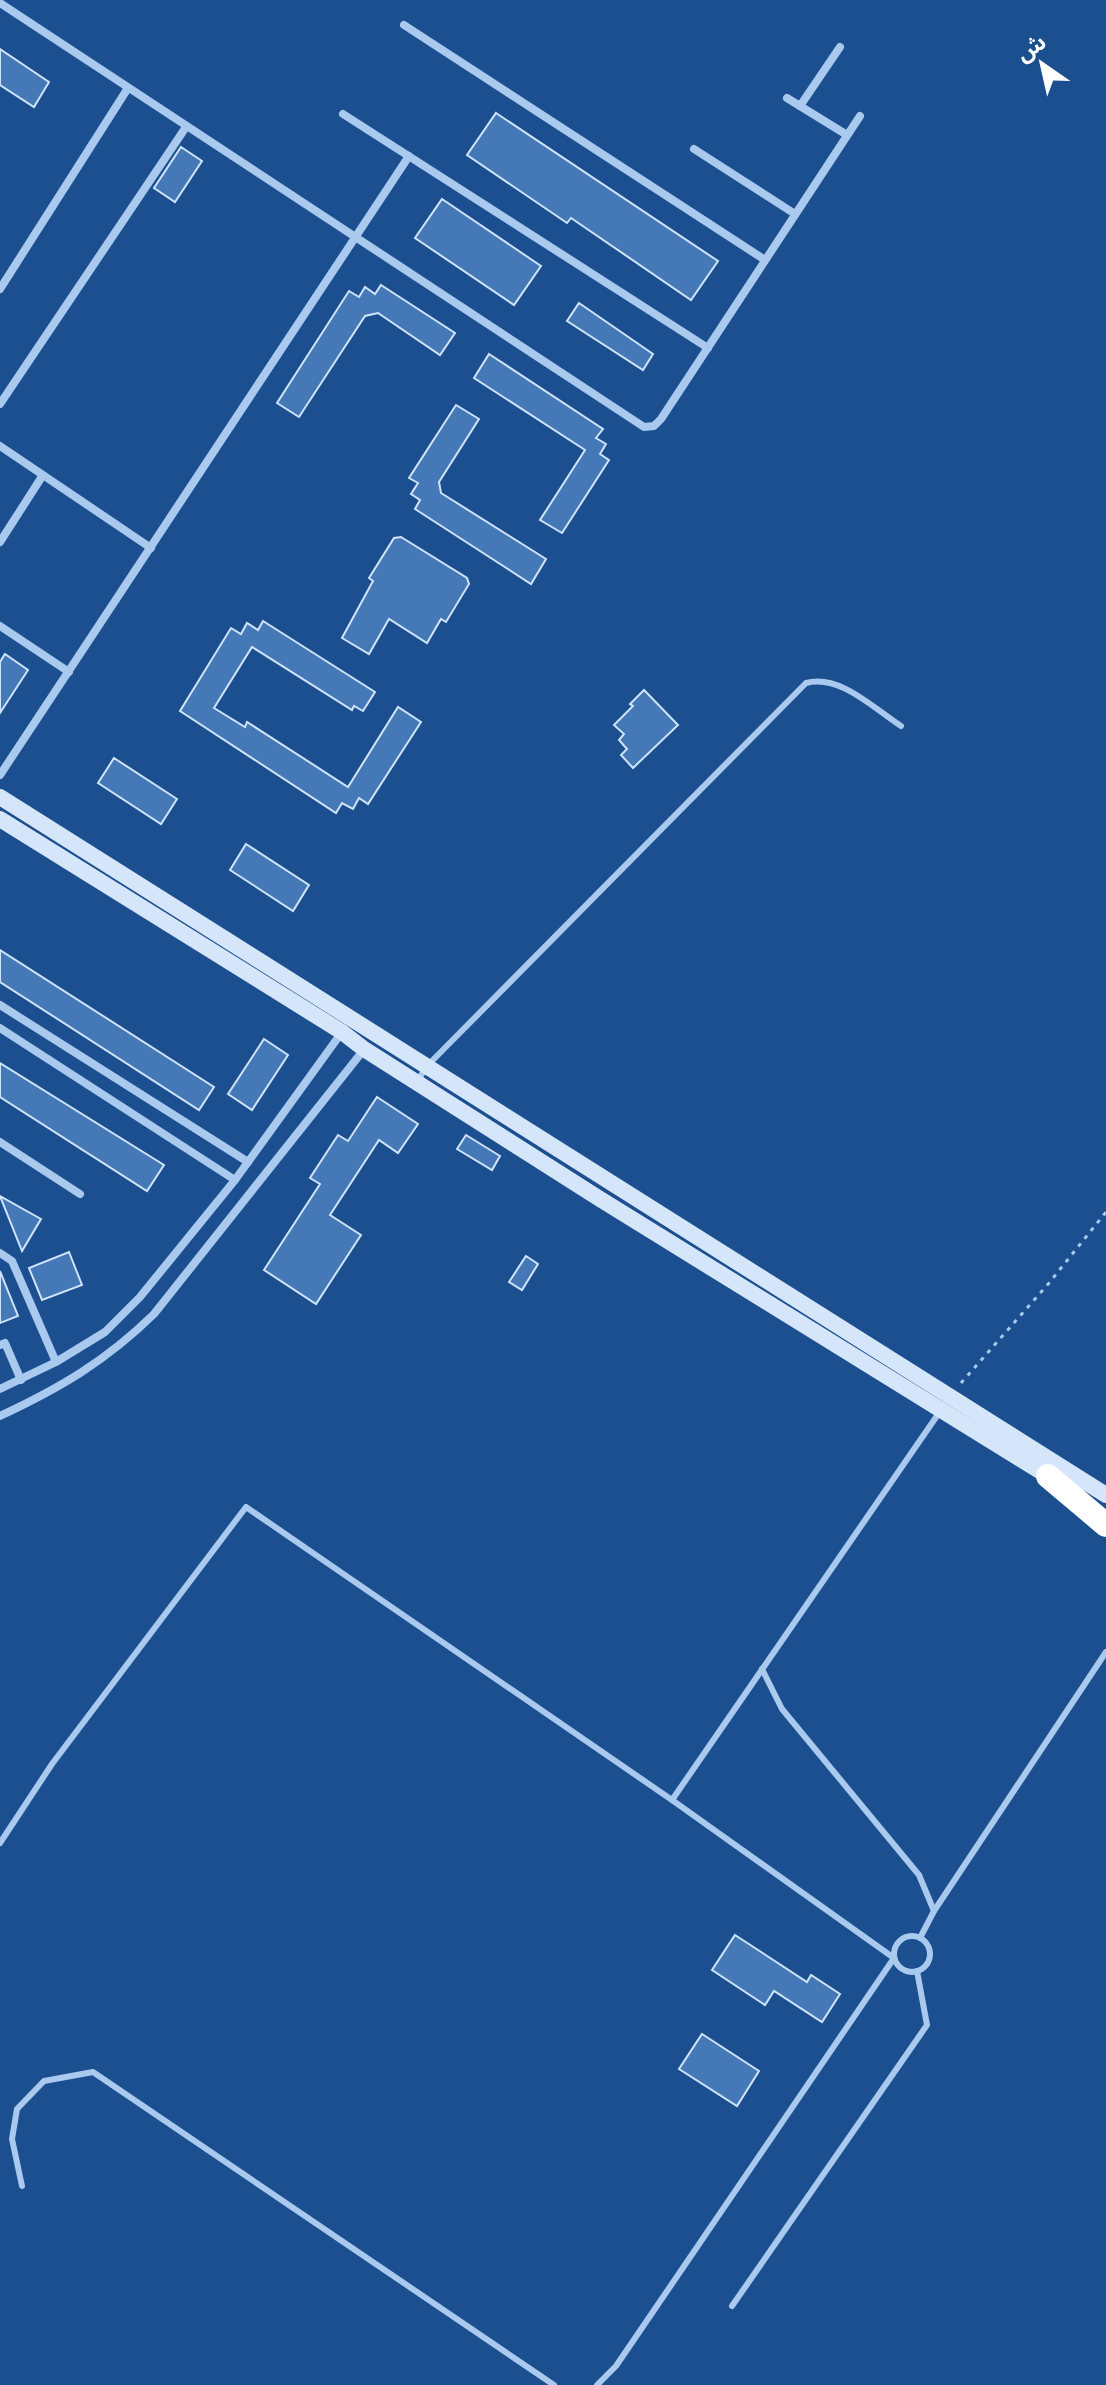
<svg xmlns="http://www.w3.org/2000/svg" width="1106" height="2385" viewBox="0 0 1106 2385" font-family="'Fira Sans Condensed','Noto Sans Arabic',sans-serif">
<rect width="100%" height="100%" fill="#1b4f8f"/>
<g fill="#4478b7" stroke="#cfe3fa" stroke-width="2">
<path d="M0,49L49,82L34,107L0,85Z"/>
<path d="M496,113L718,261L691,300L571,218L567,223L467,155Z"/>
<path d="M181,147L202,161L175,202L154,188Z"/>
<path d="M442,199L541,266L514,305L415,238Z"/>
<path d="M381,285L455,333L440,355L378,313L365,316L299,417L277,403L349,291L359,297L365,287L375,294Z"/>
<path d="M579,303L653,354L643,370L567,321Z"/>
<path d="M489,354L603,429L596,438L606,444L600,454L609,460L562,533L540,520L585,450L474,378Z"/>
<path d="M456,405L479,419L439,482L441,493L546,559L531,584L415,509L420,500L411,494L418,483L409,478Z"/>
<path d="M401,537L467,578L469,584L446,622L441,619L427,643L389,619L369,654L342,638L373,581L369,578L394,538Z"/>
<path d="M263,621L375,692L363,711L354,706L352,710L252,647L214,708L245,727L247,722L348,787L398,707L421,722L368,804L359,798L353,809L342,803L336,813L180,711L231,628L241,634L247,623L258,630Z"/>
<path d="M5,654L28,670L0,713V662Z"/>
<path d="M644,690L678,725L633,768L621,755L627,749L619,740L624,734L614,725L633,706L630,704Z"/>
<path d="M114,758L177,799L161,824L98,783Z"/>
<path d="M246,844L309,885L293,911L230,870Z"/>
<path d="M0,950L214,1087L199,1110L0,982Z"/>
<path d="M264,1039L288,1055L252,1110L228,1094Z"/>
<path d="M0,1063L164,1165L147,1191L0,1097Z"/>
<path d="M377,1097L418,1124L398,1153L379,1140L330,1215L361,1235L316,1304L264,1270L320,1184L310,1178L338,1135L348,1141Z"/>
<path d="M466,1135L500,1156L492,1170L457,1149Z"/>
<path d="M0,1196L41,1219L22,1251Z"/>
<path d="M69,1252L82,1285L42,1300L29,1268Z"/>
<path d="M526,1256L538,1264L522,1290L509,1282Z"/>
<path d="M0,1271L18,1316L0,1323Z"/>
<path d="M735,1935L807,1982L811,1975L840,1994L822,2022L774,1991L765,2005L712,1970Z"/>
<path d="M702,2034L759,2071L737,2106L679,2069Z"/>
</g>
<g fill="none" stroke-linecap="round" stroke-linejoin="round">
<path stroke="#a9c9ee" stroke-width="3" stroke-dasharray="4 6" stroke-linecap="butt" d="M961,1383L1049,1283L1106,1212"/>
<g stroke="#a9c9ee" stroke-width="6">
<path d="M417,1082L426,1067L806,683C840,674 873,708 901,726"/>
<path d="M762,1669L782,1709L919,1875L934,1911"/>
<path d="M672,1800L941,1410"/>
<path d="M0,1843L52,1764L246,1507L672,1800L894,1958L616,2366L597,2385"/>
<circle cx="912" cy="1954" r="18"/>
<path d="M920,1938L934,1911L1106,1652"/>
<path d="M22,2186L12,2139L17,2109L44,2081L93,2072L554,2385"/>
<path d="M732,2306L927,2025L917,1971"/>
</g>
<g stroke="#a9c9ee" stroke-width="8">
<path d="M0,3L644,427L654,426L661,419L860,116"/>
<path d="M404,25L765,260"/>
<path d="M787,98L847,135"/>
<path d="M800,106L840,47"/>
<path d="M343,114L708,348"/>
<path d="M694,149L795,214"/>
<path d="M0,289L128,88"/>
<path d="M0,404L186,127"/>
<path d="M0,446L151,548"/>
<path d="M0,542L43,475"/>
<path d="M0,626L69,672"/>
<path d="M0,775L409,156"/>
<path d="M0,1005L248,1162"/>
<path d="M0,1028L235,1180"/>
<path d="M0,1142L80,1194"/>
<path d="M0,1253L12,1261L56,1362"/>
<path d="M0,1345L5,1343L21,1380"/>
<path d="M0,1389L56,1362L105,1332L140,1297L235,1180L342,1032"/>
<path d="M0,1416C60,1388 106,1361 154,1314L366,1047"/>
</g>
<g stroke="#d6e6fa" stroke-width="16">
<path d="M0,797L1106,1495"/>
<path d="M0,819L342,1032L364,1049L600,1199L1056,1481"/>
</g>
<path stroke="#fff" stroke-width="24" d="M1048,1476L1106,1525"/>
</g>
<g transform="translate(1042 64) rotate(326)" stroke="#1b4f8f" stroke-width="6" paint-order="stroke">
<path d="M0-6L14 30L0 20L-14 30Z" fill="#ffffff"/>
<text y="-12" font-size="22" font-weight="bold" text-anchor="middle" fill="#ffffff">ش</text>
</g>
</svg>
